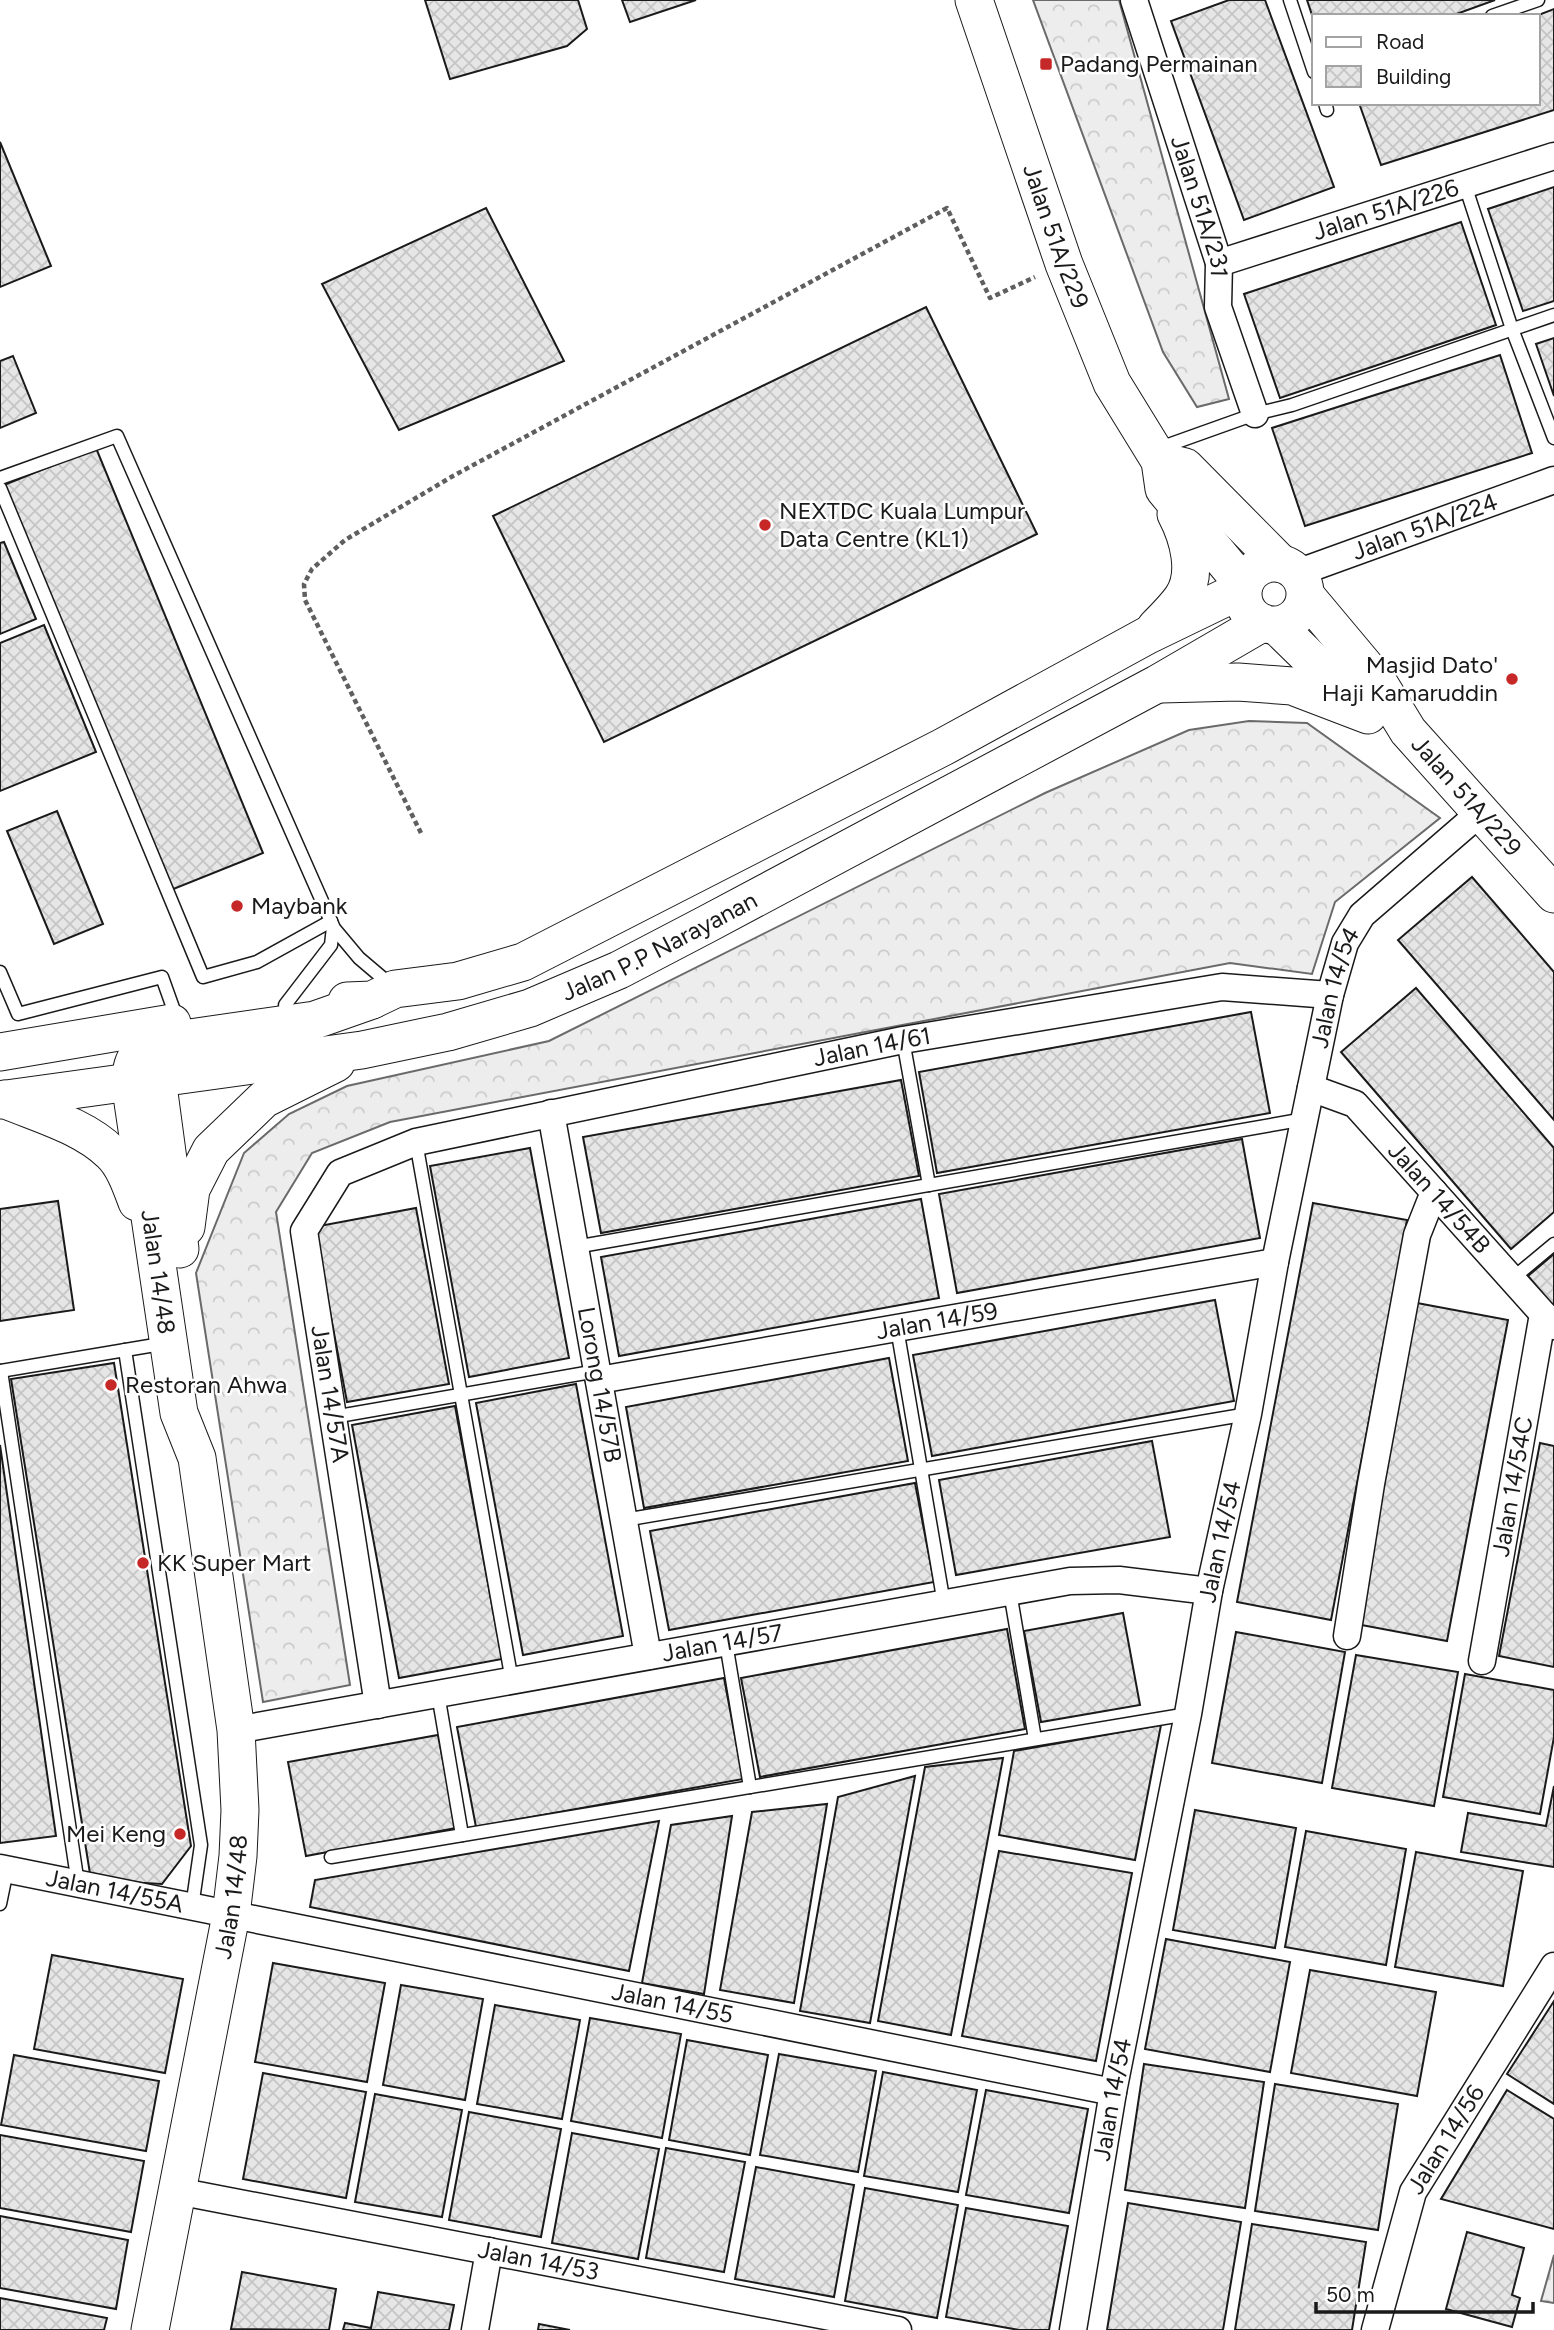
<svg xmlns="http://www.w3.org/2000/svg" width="1554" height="2330" viewBox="0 0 1554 2330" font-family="Figtree,sans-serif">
<defs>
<pattern id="forest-crowns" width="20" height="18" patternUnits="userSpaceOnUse" patternTransform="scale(1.75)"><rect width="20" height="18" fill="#ededed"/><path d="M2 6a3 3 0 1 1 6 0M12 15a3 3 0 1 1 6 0" fill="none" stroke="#cbcbcb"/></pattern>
<pattern id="cemetery-stones" width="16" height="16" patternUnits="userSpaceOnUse" patternTransform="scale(1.75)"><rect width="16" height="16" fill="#ededed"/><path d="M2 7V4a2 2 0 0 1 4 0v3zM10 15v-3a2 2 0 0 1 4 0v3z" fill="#cbcbcb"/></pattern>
<pattern id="building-cross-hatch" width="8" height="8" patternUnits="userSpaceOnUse" patternTransform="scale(1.75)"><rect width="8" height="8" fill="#e6e6e6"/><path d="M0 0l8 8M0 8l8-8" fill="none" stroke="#c5c5c5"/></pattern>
</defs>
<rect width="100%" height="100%" fill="#fff"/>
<g fill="url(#forest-crowns)" stroke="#6a6a6a" stroke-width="2">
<path d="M1033,0H1119L1229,399L1197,407L1163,352Z"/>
<path d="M1249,721L1307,723L1440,818L1335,902L1312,974L1230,963L390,1122L312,1153L276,1212L350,1685L263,1702L196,1273L244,1153L289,1114L347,1086L549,1041L1045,793L1189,730Z"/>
</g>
<path fill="url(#cemetery-stones)" stroke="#6a6a6a" stroke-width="2" d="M1554,2255V2303L1541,2301Z"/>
<g fill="url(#building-cross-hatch)" stroke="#1a1a1a" stroke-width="2">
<path d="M425,0H578L587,29L567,46L450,79Z"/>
<path d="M622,0H696L630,22Z"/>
<path d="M1229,0H1265L1334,187L1244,220L1171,21Z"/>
<path d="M1307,0H1495L1451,16H1314V21Z"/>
<path d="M1554,9V110L1381,165L1359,103H1538V16H1536Z"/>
<path d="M0,142L51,266L0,287Z"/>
<path d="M1554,187V301L1523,311L1488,209Z"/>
<path d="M486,208L564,361L399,430L322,284Z"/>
<path d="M1461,222L1496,325L1280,398L1244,294Z"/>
<path d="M926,307L1037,534L604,742L493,516Z"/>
<path d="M1554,338V396L1536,344Z"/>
<path d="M1500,355L1532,453L1305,526L1272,428Z"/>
<path d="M13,356L36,413L0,428V361Z"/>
<path d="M96,448L263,853L171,890L4,485Z"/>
<path d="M4,542L36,619L0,634V543Z"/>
<path d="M44,625L96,752L0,791V643Z"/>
<path d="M57,811L103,924L54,944L7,831Z"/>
<path d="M1472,877L1554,972V1120L1398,940Z"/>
<path d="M1416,988L1554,1148V1212L1511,1249L1341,1052Z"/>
<path d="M1251,1012L1270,1113L937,1173L919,1072Z"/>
<path d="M901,1080L919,1176L601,1233L583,1137Z"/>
<path d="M1242,1139L1260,1238L957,1293L939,1194Z"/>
<path d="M530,1148L569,1358L469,1377L430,1166Z"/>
<path d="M921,1199L939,1298L619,1356L601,1257Z"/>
<path d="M58,1201L74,1310L0,1321V1209Z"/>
<path d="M1313,1203L1407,1220L1331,1620L1237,1602Z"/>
<path d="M416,1208L449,1384L347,1402L314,1227Z"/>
<path d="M1554,1254V1307L1528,1276Z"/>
<path d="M1215,1300L1234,1401L932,1456L913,1355Z"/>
<path d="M1417,1303L1508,1320L1447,1641L1356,1624Z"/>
<path d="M889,1358L908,1461L644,1508L626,1407Z"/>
<path d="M114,1363L191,1846L162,1884L91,1880L11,1379Z"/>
<path d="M576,1384L623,1636L523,1655L476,1403Z"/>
<path d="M455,1406L502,1659L399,1678L352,1425Z"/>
<path d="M1152,1441L1170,1537L956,1575L939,1480Z"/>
<path d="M1540,1443L1554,1446V1667L1499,1656Z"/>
<path d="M0,1445L56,1836L0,1843Z"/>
<path d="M915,1483L934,1582L669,1630L650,1531Z"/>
<path d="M1123,1613L1140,1705L1041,1722L1024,1631Z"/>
<path d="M1007,1629L1025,1729L760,1777L741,1678Z"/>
<path d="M1236,1632L1345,1652L1322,1783L1212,1763Z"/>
<path d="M1356,1655L1458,1672L1434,1806L1332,1788Z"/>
<path d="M1465,1674L1554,1690V1737L1540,1814L1443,1797Z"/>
<path d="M724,1678L743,1779L476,1827L457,1727Z"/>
<path d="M1161,1725L1135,1860L999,1835L1014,1751Z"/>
<path d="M438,1735L456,1828L306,1856L288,1762Z"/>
<path d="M1003,1758L951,2035L878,2021L925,1767Z"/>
<path d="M915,1776L870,2023L800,2011L838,1797Z"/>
<path d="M1554,1786V1867L1461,1852L1468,1813L1546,1826Z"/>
<path d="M827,1804L794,2003L720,1990L752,1812Z"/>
<path d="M1195,1810L1296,1828L1275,1948L1173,1930Z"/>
<path d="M732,1816L704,1994L642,1983L671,1825Z"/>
<path d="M659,1821L629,1971L310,1907L315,1880Z"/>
<path d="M1306,1831L1406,1849L1386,1965L1285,1947Z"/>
<path d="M999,1851L1132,1873L1096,2061L962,2036Z"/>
<path d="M1416,1852L1523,1871L1503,1986L1395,1967Z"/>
<path d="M1166,1939L1290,1962L1270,2072L1145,2049Z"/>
<path d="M52,1955L183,1979L165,2073L34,2049Z"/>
<path d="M273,1963L385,1983L367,2082L255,2062Z"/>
<path d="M1310,1970L1436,1992L1417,2096L1291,2073Z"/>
<path d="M401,1985L483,1999L465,2100L383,2085Z"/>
<path d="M1554,2001V2104L1507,2074Z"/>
<path d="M495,2005L580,2020L562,2119L477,2104Z"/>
<path d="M590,2018L681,2034L662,2138L571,2121Z"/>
<path d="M687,2040L768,2055L750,2155L669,2140Z"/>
<path d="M779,2054L876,2071L858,2172L760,2155Z"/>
<path d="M14,2055L159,2081L146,2151L1,2125Z"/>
<path d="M1144,2064L1264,2082L1245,2208L1125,2190Z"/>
<path d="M883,2072L977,2090L958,2192L864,2176Z"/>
<path d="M263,2073L366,2092L346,2198L243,2179Z"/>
<path d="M1275,2084L1398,2104L1378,2230L1255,2211Z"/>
<path d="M986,2090L1088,2109L1069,2213L966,2195Z"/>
<path d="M1507,2090L1554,2119V2229L1441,2199Z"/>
<path d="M375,2094L462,2110L442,2217L355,2202Z"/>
<path d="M469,2112L561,2129L541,2237L449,2220Z"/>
<path d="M572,2133L659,2149L638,2259L552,2243Z"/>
<path d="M0,2135L144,2161L131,2232L0,2208Z"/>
<path d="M666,2148L745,2162L724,2272L646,2258Z"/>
<path d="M756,2167L854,2185L834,2297L735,2279Z"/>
<path d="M865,2188L958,2205L937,2318L845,2301Z"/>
<path d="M1128,2203L1241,2222L1223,2330H1107Z"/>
<path d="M966,2208L1068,2226L1049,2330H1019L946,2317Z"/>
<path d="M0,2216L128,2240L116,2309L0,2288Z"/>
<path d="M1252,2224L1366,2242L1352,2330H1235Z"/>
<path d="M1467,2232L1524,2248L1512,2295L1520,2298L1512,2327L1446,2309Z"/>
<path d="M242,2272L336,2289L329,2330L231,2329Z"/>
<path d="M378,2292L454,2305L449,2330H343L345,2323L371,2328Z"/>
<path d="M0,2298L107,2318L104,2330H0Z"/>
<path d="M539,2324L570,2330H538Z"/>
</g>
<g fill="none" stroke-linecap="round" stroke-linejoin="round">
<defs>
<g id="lane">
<path d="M1290,0L1314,72"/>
<path d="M1492,16L1538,0"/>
<path d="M1325,103L1327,110"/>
<path d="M1465,185L1512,329L1554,438"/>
<path d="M1157,449L1255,414L1292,405L1554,315"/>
<path d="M0,478L117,436L333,926"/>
<path d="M0,488L203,977L257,962L331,921"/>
<path d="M0,972L18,1014L162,977L177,1019"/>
<path d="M285,1005L331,945L333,927L359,958L392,986"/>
<path d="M903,1040L929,1185"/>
<path d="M416,1142L512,1681"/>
<path d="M575,1247L1305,1119"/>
<path d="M1512,1279L1554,1244"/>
<path d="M897,1328L944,1604"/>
<path d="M125,1350L201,1845L192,1907"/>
<path d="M0,1371L167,1343"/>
<path d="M1,1371L78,1884"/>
<path d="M333,1417L597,1371"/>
<path d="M624,1520L1248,1414"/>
<path d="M1010,1592L1035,1739"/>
<path d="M726,1643L750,1787"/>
<path d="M438,1694L462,1835"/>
<path d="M331,1857L1188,1714"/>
<path d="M0,1904L7,1870"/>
</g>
<g id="street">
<path id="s1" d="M1134,0L1219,263L1218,307L1255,414"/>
<path id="s2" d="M1219,263L1554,156"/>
<path id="s3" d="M1297,573L1554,480"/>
<path id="s4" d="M1311,1088L1355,1104L1554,1326"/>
<path id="s5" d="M551,1113L648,1656"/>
<path id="s6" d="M599,1380L1275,1262"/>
<path d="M1347,1636L1371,1484L1417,1235L1434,1192"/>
<path id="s7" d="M1482,1661L1543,1314"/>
<path id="s8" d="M378,1705L304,1231L340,1173L416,1142L903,1040L1222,987L1330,995"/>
<path id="s9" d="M236,1730L1070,1581L1119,1580L1209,1591"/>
<path id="s10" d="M0,1868L1113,2092"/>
<path id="s11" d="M177,2191L898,2330"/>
<path d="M475,2330L489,2251"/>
<path id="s12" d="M1073,2330L1113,2092L1188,1714L1209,1591L1248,1414L1275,1262L1330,995L1345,943L1362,915L1481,812"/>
<path id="s13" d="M1375,2330L1413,2192L1554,1966"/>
</g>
<g id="secondary">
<path id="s14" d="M974,0L1064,264L1112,383L1160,461L1164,489L1244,585"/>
<path d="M1160,461L1185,467L1280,563"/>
<circle cx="1274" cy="594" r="31"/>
<path id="s15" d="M1306,596L1378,682L1408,731L1554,894"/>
<path d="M1277,626L1358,705"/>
<path d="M1156,627C1165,618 1175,608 1182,598C1199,574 1188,537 1176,514"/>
<path d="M1161,684L1238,682L1292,686L1368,715"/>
<path d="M347,1001L372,1000L395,989L458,981L523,962L943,747L1148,635L1243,589"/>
<path d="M0,1052L172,1023"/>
<path d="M146,1057L153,1062L157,1078L180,1249"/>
<path d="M4,1099C39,1114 84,1126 111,1153C124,1165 131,1186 137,1202"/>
<path id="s16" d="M0,1100L362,1050L448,1032L530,1008L619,970L707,924L1157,684L1262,623"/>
<path d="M186,1227L191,1189L211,1150L264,1099L336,1063"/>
<path id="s17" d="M150,2330L231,1915L238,1856L240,1810L236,1730L197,1458L179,1413L130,1082C133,1054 138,1052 162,1042L315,1020L372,1000"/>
</g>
</defs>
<use href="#lane" stroke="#1a1a1a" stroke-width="15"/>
<use href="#street" stroke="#1a1a1a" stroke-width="29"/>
<use href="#secondary" stroke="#1a1a1a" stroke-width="39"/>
<path stroke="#5f5f5f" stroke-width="4.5" stroke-dasharray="5 3.5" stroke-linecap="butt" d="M421,833L305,600L304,584L312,569L345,540L453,476L947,208L990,298L1035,277"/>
<use href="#lane" stroke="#fff" stroke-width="12"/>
<use href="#street" stroke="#fff" stroke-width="26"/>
<use href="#secondary" stroke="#fff" stroke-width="37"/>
</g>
<g fill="#c62828" stroke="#fff" stroke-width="2.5">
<rect x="1039" y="57" width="14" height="14" rx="3.5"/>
<circle cx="765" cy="525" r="7"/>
<circle cx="1512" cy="679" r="7"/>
<circle cx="237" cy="906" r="7"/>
<circle cx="111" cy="1385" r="7"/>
<circle cx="143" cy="1563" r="7"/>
<circle cx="180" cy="1834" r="7"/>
</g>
<g text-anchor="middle" stroke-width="5" stroke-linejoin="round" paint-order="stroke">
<g font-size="24" fill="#1a1a1a" stroke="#fff" text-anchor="start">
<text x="1060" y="72">Padang Permainan</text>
<text x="779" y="519">NEXTDC Kuala Lumpur<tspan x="779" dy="28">Data Centre (KL1)</tspan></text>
<text x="1498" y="673" text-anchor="end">Masjid Dato'<tspan x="1498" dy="28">Haji Kamaruddin</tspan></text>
<text x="251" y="914">Maybank</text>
<text x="125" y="1393">Restoran Ahwa</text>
<text x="157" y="1571">KK Super Mart</text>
<text x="166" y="1842" text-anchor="end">Mei Keng</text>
</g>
<g font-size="24" fill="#1a1a1a" stroke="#fff">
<text dy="8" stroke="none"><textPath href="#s1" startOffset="217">Jalan 51A/231</textPath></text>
<text dy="8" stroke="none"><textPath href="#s2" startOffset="175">Jalan 51A/226</textPath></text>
<text dy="8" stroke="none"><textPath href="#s14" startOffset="250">Jalan 51A/229</textPath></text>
<text dy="8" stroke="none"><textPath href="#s3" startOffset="136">Jalan 51A/224</textPath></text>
<text dy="8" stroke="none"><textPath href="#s15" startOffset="257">Jalan 51A/229</textPath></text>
<text dy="8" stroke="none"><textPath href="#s16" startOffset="682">Jalan P.P Narayanan</textPath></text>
<text dy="8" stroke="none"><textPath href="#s12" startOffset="1368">Jalan 14/54</textPath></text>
<text dy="8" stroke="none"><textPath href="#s8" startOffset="1096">Jalan 14/61</textPath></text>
<text dy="8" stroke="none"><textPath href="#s4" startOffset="173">Jalan 14/54B</textPath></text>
<text transform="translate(158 1272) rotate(82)" y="8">Jalan 14/48</text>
<text dy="8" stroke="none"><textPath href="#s6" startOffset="343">Jalan 14/59</textPath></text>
<text dy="8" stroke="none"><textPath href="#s5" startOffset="276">Lorong 14/57B</textPath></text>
<text transform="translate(330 1394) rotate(81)" y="8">Jalan 14/57A</text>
<text dy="8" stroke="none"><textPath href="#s7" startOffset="177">Jalan 14/54C</textPath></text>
<text dy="8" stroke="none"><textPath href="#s12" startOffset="802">Jalan 14/54</textPath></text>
<text dy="8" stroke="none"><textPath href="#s9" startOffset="494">Jalan 14/57</textPath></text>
<text dy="8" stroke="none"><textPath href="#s10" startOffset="117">Jalan 14/55A</textPath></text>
<text dy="8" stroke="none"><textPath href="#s17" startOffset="441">Jalan 14/48</textPath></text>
<text dy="8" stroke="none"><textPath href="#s10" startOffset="686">Jalan 14/55</textPath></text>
<text dy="8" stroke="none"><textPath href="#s12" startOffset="234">Jalan 14/54</textPath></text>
<text dy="8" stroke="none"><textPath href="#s13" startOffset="205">Jalan 14/56</textPath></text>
<text dy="8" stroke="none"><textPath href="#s11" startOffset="368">Jalan 14/53</textPath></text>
</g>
</g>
<rect x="1312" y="14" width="228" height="91" fill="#ffffff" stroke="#a3a3a3" stroke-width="2"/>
<rect x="1326" y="37" width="35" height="10" fill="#ffffff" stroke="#a3a3a3" stroke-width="2"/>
<text x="1376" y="49" font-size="21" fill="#1a1a1a">Road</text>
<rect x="1326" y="66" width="35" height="21" fill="url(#building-cross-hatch)" stroke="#a3a3a3" stroke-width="2"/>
<text x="1376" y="84" font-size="21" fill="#1a1a1a">Building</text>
<path d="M1316 2302v10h217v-10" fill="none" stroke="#1a1a1a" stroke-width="3.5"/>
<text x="1326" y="2302" font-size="21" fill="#1a1a1a" stroke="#ffffff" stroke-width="5" paint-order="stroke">50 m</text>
</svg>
